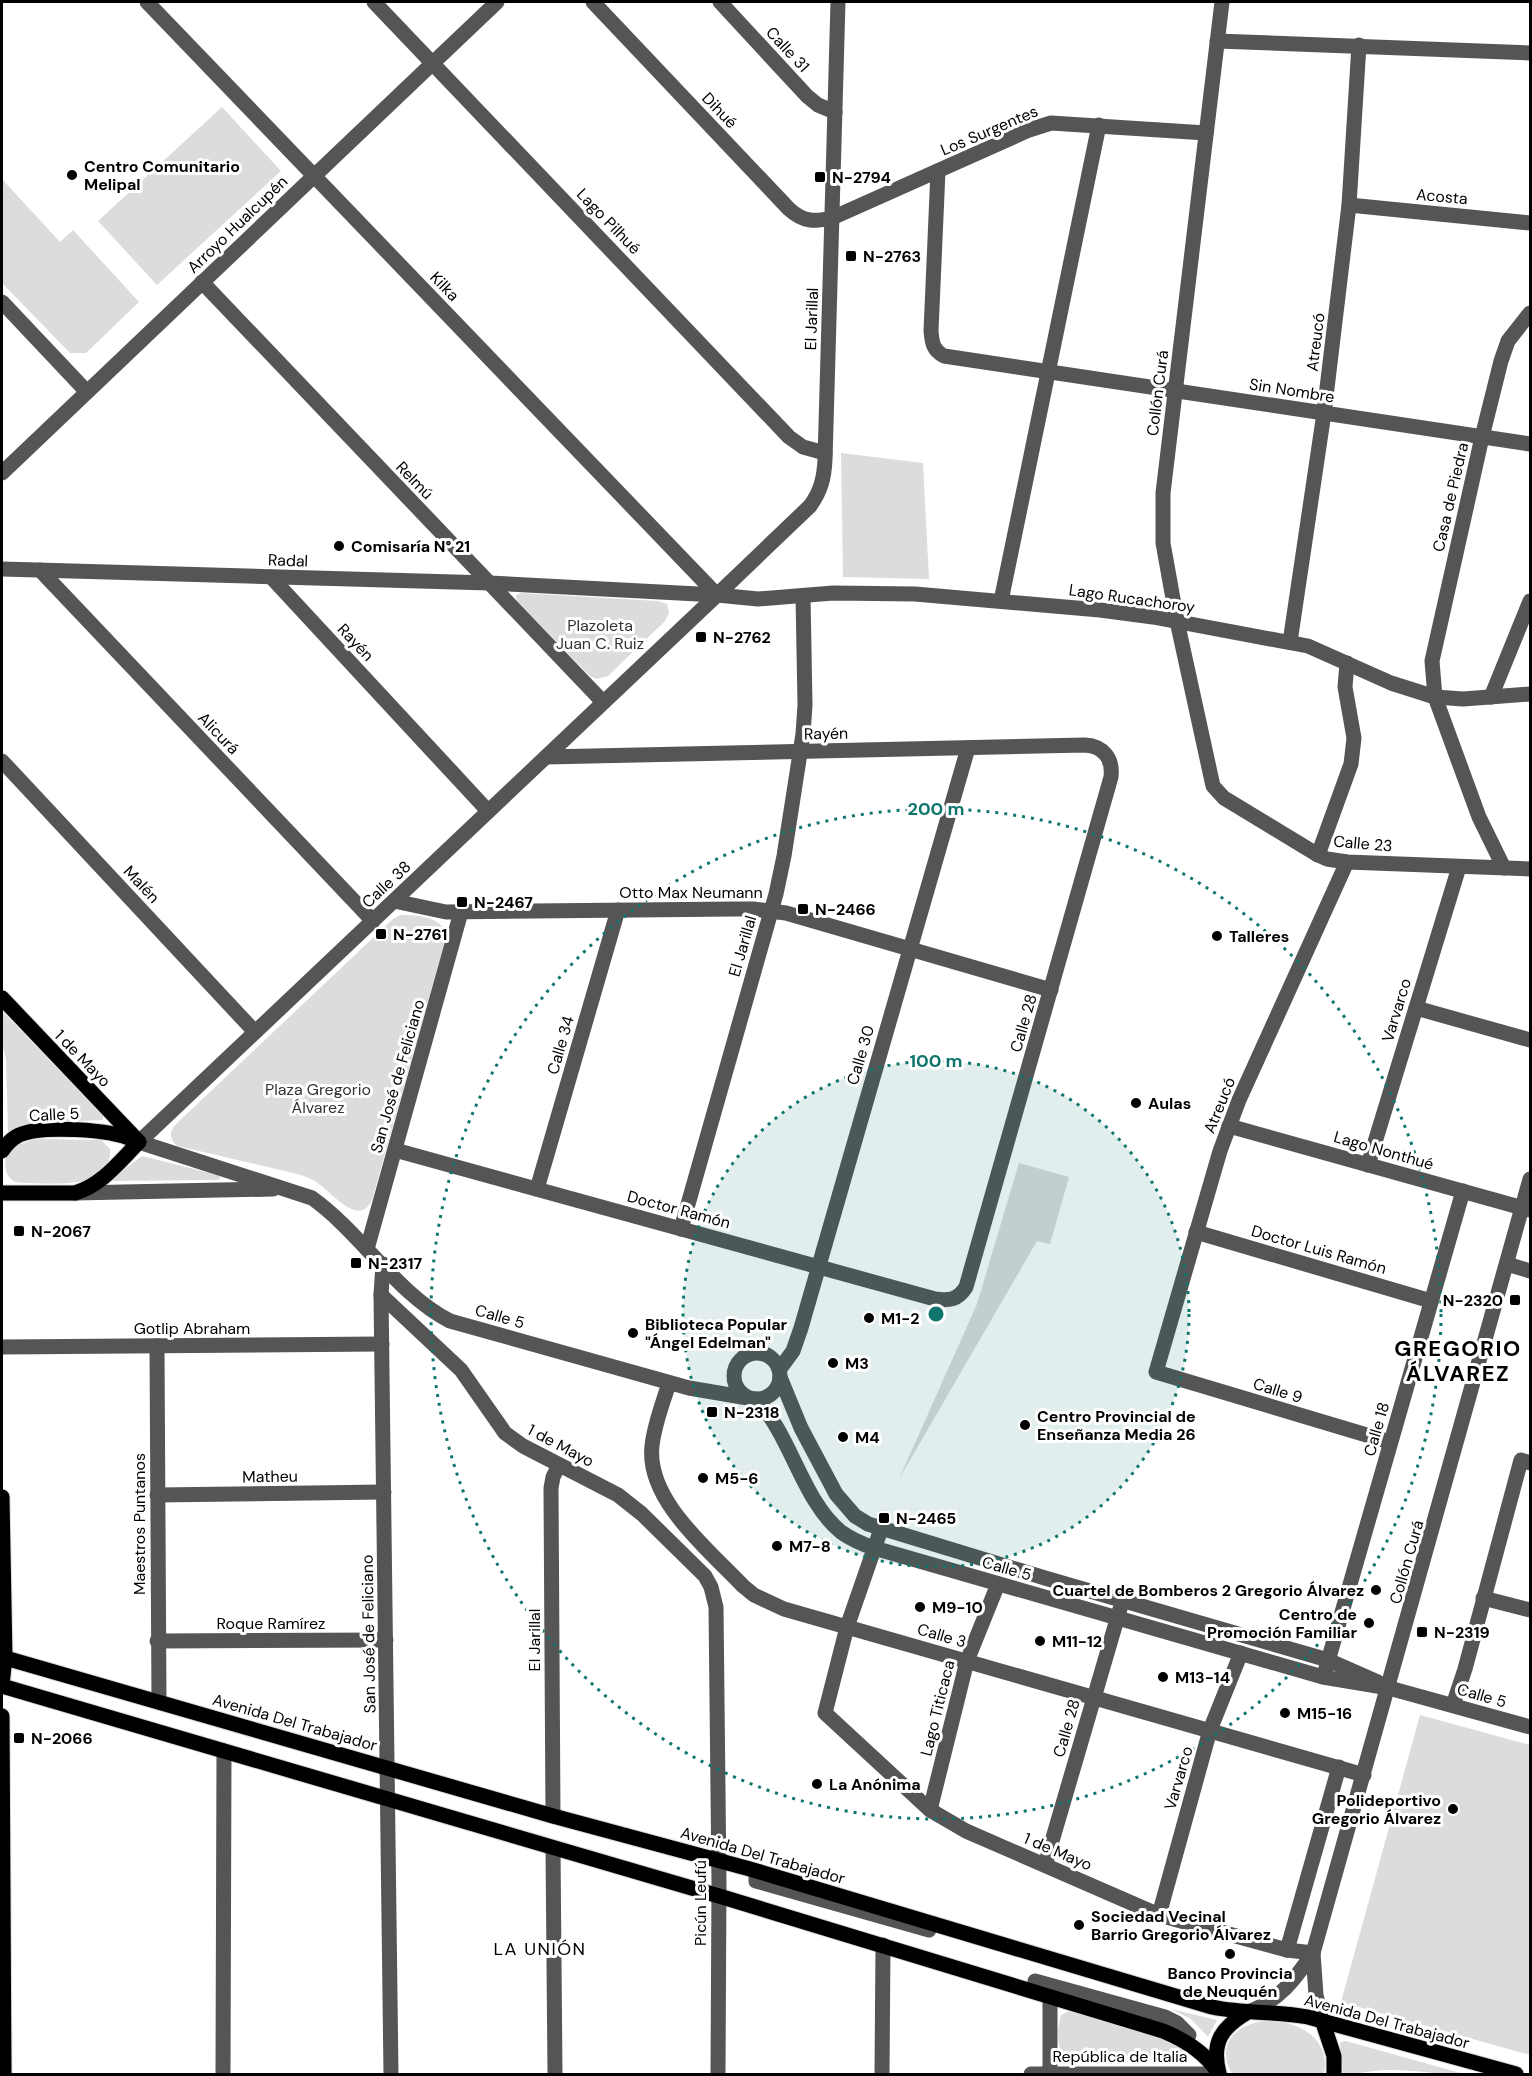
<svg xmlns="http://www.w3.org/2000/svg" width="1532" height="2076" viewBox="0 0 1532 2076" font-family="'DM Sans',sans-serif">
<rect width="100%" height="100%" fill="#fff"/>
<g fill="#dcdcdc">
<path d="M222,107L281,171L157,285L98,221Z"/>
<path d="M2,179L60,242L73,230L139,302L86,353H70L2,283Z"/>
<path d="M841,453L923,463L929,579L843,577Z"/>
<path d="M521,593L658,601L667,604L669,613L665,621L608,676L596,679L590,676L517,601L516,595Z"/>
<path d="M400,915C417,915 444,916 446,937L372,1200C358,1230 329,1188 313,1180C299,1173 283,1171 268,1167C238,1160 207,1153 177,1146C169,1139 169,1131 176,1124L393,919Z"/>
<path d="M2,1011L103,1116V1120L31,1123L23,1125L8,1133L6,1059L2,1043Z"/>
<path d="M35,1139L101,1140L110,1149C112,1163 100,1175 87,1180C76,1185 28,1184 15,1182C6,1177 4,1168 6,1158L17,1145Z"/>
<path d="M142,1156L218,1175L221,1178L217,1180L109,1181Z"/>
<path d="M1019,1163L1069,1177L1050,1244L1037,1241L899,1479L977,1304Z"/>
<path d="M1420,1715L1530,1745V2055L1341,2002Z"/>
<path d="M1171,2009L1217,2020L1208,2037L1191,2019Z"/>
<path d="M1069,2011L1172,2040L1183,2049V2057L1175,2061L1074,2062L1066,2060C1056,2050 1057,2028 1061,2015Z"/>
<path d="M1274,2020C1304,2025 1330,2040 1324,2074H1232C1213,2040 1242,2021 1274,2020Z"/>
<path d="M1346,2041L1464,2074C1438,2075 1413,2069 1386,2070C1372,2070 1358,2075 1343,2074L1340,2044L1341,2042Z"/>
</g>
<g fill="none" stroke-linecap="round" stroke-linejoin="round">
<defs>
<g id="major">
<path d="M2,998L139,1142"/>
<path d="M2,1151C6,1145 11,1139 19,1135C41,1125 111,1129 133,1140"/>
<path d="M2,1193H75C102,1185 120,1161 139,1142"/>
<path d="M2,1497L5,1658L2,1685"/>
<path d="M2,1657L553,1816L750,1869L1212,2007C1244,2014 1276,2011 1308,2017L1516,2074"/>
<path d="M2,1686L719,1896L1163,2031C1185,2040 1206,2053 1219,2074"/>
<path d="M2,1716L4,2074"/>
<path d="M1322,2020L1334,2056V2074"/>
<path d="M1219,2073C1211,2042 1222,2027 1248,2012"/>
</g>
</defs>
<use href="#major" stroke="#dbdbdb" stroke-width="17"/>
<g stroke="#555" stroke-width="15">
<path d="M147,2L717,595"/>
<path d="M374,2L789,437L803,447L825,453"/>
<path d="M593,2L789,209C803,222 815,222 832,218L1029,130L1051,123L1206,133"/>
<path d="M720,2L807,96L818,105L835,112"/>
<path d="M1222,2L1163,493V543L1177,621L1213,786L1224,798L1318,855L1327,859L1347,862L1530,869"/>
<path d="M1217,41L1530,53"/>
<path d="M938,171L931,331C932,343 933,350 944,356L1530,444"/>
<path d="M1349,205L1530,223"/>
<path d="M202,282L603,702"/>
<path d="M2,302L87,392"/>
<path d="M2,473L497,2"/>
<path d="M2,569L489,583L717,595L758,599L833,593L915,594L1100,610L1153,617L1308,646L1391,683L1435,697L1463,699L1530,694"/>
<path d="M40,570L373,921"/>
<path d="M271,577L488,811"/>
<path d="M1001,601L1099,125"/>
<path d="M1290,642L1324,413L1349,205L1359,45"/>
<path d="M1491,697L1530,601"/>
<path d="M2,761L255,1032"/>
<path d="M1318,855L1351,764L1354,738L1345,687L1347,663"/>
<path d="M1347,862L1239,1100L1220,1151L1156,1372L1390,1442"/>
<path d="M1504,868L1479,817L1435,697L1432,661L1482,437L1501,361L1508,341L1530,313"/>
<path d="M394,901L446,912L735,909H753L786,913L1051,990"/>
<path d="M1416,1008L1530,1040"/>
<path d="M1229,1126L1530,1210"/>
<path d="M395,1150L935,1299C949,1301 958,1300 966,1287L1111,777C1113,759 1104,746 1085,745L546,757"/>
<path d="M1368,1165L1459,867"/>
<path d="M537,1189L618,910"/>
<path d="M75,1193L273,1189"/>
<path d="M681,1229L776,894L784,856L803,734L805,705L803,596"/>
<path d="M1196,1232L1431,1301"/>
<path d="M367,1249L461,912"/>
<path d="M383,1264L381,1295L391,2074"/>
<path d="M1507,1264L1530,1271"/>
<path d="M381,1295L461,1370L505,1433L523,1446L618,1495L642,1514L705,1576L711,1587L716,1607L719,1883L718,2074"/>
<path d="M157,1346L159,1702"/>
<path d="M2,1347L382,1344"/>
<circle cx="757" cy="1376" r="23"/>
<path d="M779,1370L793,1351L801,1328L968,748"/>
<path d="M780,1377L801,1428L836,1494L855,1516L868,1524L1045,1578L1328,1660L1378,1682"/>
<path d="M669,1383C663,1403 654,1425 652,1446C646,1500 709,1550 743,1586L754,1595L784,1609L1364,1775"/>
<path d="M748,1398L689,1388L450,1321C397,1294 361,1233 312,1198L139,1142L717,595L810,506C821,491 824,478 825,460L838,2"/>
<path d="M756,1399C792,1437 802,1500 841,1532C851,1539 862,1544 874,1548L1323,1677L1389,1688L1530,1727"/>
<path d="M157,1495L384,1492"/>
<path d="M881,1529L847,1627L825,1713L930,1810L966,1831L1159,1915L1287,1950L1313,1953"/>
<path d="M1483,1598L1530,1610"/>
<path d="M157,1641L386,1640"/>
<path d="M1326,1668L1463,1191"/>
<path d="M1453,1705L1465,1669L1521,1460L1530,1463"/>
<path d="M930,1810L967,1661L998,1584"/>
<path d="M553,1816L551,1488L553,1477L559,1465"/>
<path d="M553,1849L555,2074"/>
<path d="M1045,1865L1120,1609"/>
<path d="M756,1876L857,1905L929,1930L756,1881Z"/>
<path d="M1159,1915L1210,1730L1241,1653"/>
<path d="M1287,1950L1339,1767"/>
<path d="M1035,1981L1165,2017L1177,2023L1189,2035C1142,2010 1085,2003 1035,1981Z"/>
<path d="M1050,1996V2074"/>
<path d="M1248,2012C1279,2001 1295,1979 1313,1953"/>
<path d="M1322,2020L1316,1995L1313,1953L1530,1179"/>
<path d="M223,2074L224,1751"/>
<path d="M882,2074L883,1945"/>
<path d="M1031,2074H1210"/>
</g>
<use href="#major" stroke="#000" stroke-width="15"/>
</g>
<circle cx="936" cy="1314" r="253" fill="#0f766e" fill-opacity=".12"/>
<g fill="none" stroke="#0f766e" stroke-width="3" stroke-dasharray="3 6">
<circle cx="936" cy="1314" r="253"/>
<circle cx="936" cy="1314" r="505"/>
</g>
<g fill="#000" stroke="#fff" stroke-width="2">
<circle cx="72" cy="175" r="6"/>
<rect x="814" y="171" width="12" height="12" rx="3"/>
<rect x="845" y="250" width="12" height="12" rx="3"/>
<circle cx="339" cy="546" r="6"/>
<rect x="695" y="631" width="12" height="12" rx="3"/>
<rect x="456" y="896" width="12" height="12" rx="3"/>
<rect x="797" y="903" width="12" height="12" rx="3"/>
<rect x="375" y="928" width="12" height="12" rx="3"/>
<circle cx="1217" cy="936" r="6"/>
<circle cx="1136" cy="1103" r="6"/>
<rect x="13" y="1225" width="12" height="12" rx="3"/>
<rect x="350" y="1257" width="12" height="12" rx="3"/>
<rect x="1509" y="1294" width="12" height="12" rx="3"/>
<circle cx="869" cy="1318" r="6"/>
<circle cx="633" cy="1333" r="6"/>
<circle cx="833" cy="1363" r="6"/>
<rect x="706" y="1406" width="12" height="12" rx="3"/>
<circle cx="1025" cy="1425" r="6"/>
<circle cx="843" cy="1437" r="6"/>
<circle cx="703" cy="1478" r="6"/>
<rect x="878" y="1512" width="12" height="12" rx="3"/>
<circle cx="777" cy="1546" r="6"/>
<circle cx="1376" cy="1590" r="6"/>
<circle cx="920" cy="1607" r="6"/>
<circle cx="1369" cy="1623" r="6"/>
<rect x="1416" y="1626" width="12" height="12" rx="3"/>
<circle cx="1040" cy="1641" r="6"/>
<circle cx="1163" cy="1677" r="6"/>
<circle cx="1285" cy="1713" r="6"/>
<rect x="13" y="1732" width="12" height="12" rx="3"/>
<circle cx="817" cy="1784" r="6"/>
<circle cx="1453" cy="1809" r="6"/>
<circle cx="1079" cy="1925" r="6"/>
<circle cx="1230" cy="1954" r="6"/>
</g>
<g text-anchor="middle" stroke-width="6" stroke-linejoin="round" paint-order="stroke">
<g font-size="16" fill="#000" stroke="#fff">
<text transform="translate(788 49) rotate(47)" y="6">Calle 31</text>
<text transform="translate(720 110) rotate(46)" y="6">Dihué</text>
<text transform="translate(989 130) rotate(-23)" y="6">Los Surgentes</text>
<text transform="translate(1442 196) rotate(5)" y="6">Acosta</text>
<text transform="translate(609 221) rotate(46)" y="6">Lago Pilhué</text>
<text transform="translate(237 224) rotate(-44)" y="6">Arroyo Hualcupén</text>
<text transform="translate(445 286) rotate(46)" y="6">Kilka</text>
<text transform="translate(811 319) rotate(-88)" y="6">El Jarillal</text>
<text transform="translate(1315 342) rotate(-83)" y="6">Atreucó</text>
<text transform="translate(1292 390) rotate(9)" y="6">Sin Nombre</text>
<text transform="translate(1157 393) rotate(-83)" y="6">Collón Curá</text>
<text transform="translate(415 480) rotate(46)" y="6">Relmú</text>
<text transform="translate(1450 497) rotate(-77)" y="6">Casa de Piedra</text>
<text transform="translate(288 560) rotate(2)" y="6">Radal</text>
<text transform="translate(1132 598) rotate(8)" y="6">Lago Rucachoroy</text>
<text transform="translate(356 642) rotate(47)" y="6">Rayén</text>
<text transform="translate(219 733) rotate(46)" y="6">Alicurá</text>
<text transform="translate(826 733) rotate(-1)" y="6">Rayén</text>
<text transform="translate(1363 843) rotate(5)" y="6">Calle 23</text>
<text transform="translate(142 884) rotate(47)" y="6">Malén</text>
<text transform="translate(386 884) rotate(-43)" y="6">Calle 38</text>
<text x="691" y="898">Otto Max Neumann</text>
<text transform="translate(742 946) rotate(-74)" y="6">El Jarillal</text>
<text transform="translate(1396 1010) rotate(-73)" y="6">Varvarco</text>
<text transform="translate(1023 1023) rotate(-74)" y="6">Calle 28</text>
<text transform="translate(560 1045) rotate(-74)" y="6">Calle 34</text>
<text transform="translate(860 1055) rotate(-74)" y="6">Calle 30</text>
<text transform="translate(83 1058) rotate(46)" y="6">1 de Mayo</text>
<text transform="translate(397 1076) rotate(-74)" y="6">San José de Feliciano</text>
<text transform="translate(1219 1105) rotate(-68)" y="6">Atreucó</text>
<text transform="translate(54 1114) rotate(-3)" y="6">Calle 5</text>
<text transform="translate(1384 1150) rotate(16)" y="6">Lago Nonthué</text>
<text transform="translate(679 1209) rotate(15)" y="6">Doctor Ramón</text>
<text transform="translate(1319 1249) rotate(16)" y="6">Doctor Luis Ramón</text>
<text transform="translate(500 1316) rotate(16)" y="6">Calle 5</text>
<text x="192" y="1334">Gotlip Abraham</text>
<text transform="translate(1278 1390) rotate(17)" y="6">Calle 9</text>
<text transform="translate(1376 1429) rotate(-74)" y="6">Calle 18</text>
<text transform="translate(561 1445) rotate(28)" y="6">1 de Mayo</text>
<text transform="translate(270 1476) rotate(-1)" y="6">Matheu</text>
<text transform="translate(139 1524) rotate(-90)" y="6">Maestros Puntanos</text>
<text transform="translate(1406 1562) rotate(-74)" y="6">Collón Curá</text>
<text transform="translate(1007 1568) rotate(16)" y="6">Calle 5</text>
<text x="271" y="1629">Roque Ramírez</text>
<text transform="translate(368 1634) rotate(-91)" y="6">San José de Feliciano</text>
<text transform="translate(942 1635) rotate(16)" y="6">Calle 3</text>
<text transform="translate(534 1640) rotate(-90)" y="6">El Jarillal</text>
<text transform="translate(1482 1695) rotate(16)" y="6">Calle 5</text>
<text transform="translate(937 1708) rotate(-76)" y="6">Lago Titicaca</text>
<text transform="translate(295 1722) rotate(16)" y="6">Avenida Del Trabajador</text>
<text transform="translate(1066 1728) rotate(-74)" y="6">Calle 28</text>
<text transform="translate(1178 1778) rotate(-74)" y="6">Varvarco</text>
<text transform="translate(1058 1851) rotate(23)" y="6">1 de Mayo</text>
<text transform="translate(763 1855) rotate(16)" y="6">Avenida Del Trabajador</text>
<text transform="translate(700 1903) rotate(-90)" y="6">Picún Leufú</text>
<text transform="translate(1387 2021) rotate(15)" y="6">Avenida Del Trabajador</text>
<text x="1120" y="2062">República de Italia</text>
</g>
<g font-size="16" font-weight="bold" fill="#000" stroke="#fff" text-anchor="start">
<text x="84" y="172">Centro Comunitario<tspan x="84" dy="18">Melipal</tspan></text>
<text x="832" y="183">N-2794</text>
<text x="863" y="262">N-2763</text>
<text x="351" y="552">Comisaría N° 21</text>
<text x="713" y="643">N-2762</text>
<text x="474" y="908">N-2467</text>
<text x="815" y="915">N-2466</text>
<text x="393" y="940">N-2761</text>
<text x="1229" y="942">Talleres</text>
<text x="1148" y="1109">Aulas</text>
<text x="31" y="1237">N-2067</text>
<text x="368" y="1269">N-2317</text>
<text x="1503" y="1306" text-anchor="end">N-2320</text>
<text x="881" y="1324">M1-2</text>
<text x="645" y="1330">Biblioteca Popular<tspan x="645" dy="18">"Ángel Edelman"</tspan></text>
<text x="845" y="1369">M3</text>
<text x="724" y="1418">N-2318</text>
<text x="1037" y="1422">Centro Provincial de<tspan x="1037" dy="18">Enseñanza Media 26</tspan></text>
<text x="855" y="1443">M4</text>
<text x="715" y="1484">M5-6</text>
<text x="896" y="1524">N-2465</text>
<text x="789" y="1552">M7-8</text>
<text x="1364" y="1596" text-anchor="end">Cuartel de Bomberos 2 Gregorio Álvarez</text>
<text x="932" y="1613">M9-10</text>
<text x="1357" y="1620" text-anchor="end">Centro de<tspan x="1357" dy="18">Promoción Familiar</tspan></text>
<text x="1434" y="1638">N-2319</text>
<text x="1052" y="1647">M11-12</text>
<text x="1175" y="1683">M13-14</text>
<text x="1297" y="1719">M15-16</text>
<text x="31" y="1744">N-2066</text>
<text x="829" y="1790">La Anónima</text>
<text x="1441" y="1806" text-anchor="end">Polideportivo<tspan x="1441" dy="18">Gregorio Álvarez</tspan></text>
<text x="1091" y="1922">Sociedad Vecinal<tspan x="1091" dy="18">Barrio Gregorio Álvarez</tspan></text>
<text x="1230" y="1979" text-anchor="middle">Banco Provincia<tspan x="1230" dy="18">de Neuquén</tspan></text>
</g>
<g font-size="16" fill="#333" stroke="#fff">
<text x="600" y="631">Plazoleta<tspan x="600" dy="18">Juan C. Ruiz</tspan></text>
<text x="318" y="1095">Plaza Gregorio<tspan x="318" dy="18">Álvarez</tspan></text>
</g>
<g font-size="18" letter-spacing="1.5" fill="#000" stroke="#fff">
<text x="540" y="1955">LA UNIÓN</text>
</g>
<g font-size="22" font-weight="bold" letter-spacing="1.5" fill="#000" stroke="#fff">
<text x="1458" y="1356">GREGORIO<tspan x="1458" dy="25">ÁLVAREZ</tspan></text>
</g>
</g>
<circle cx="936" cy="1314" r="9" fill="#0f766e" stroke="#fff" stroke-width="3"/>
<g font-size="18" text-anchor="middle" font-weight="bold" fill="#0f766e" stroke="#fff" stroke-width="6" stroke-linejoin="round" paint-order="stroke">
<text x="936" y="815">200 m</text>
<text x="936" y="1067">100 m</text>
</g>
<rect width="1532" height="2076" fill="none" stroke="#000000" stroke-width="6"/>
</svg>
